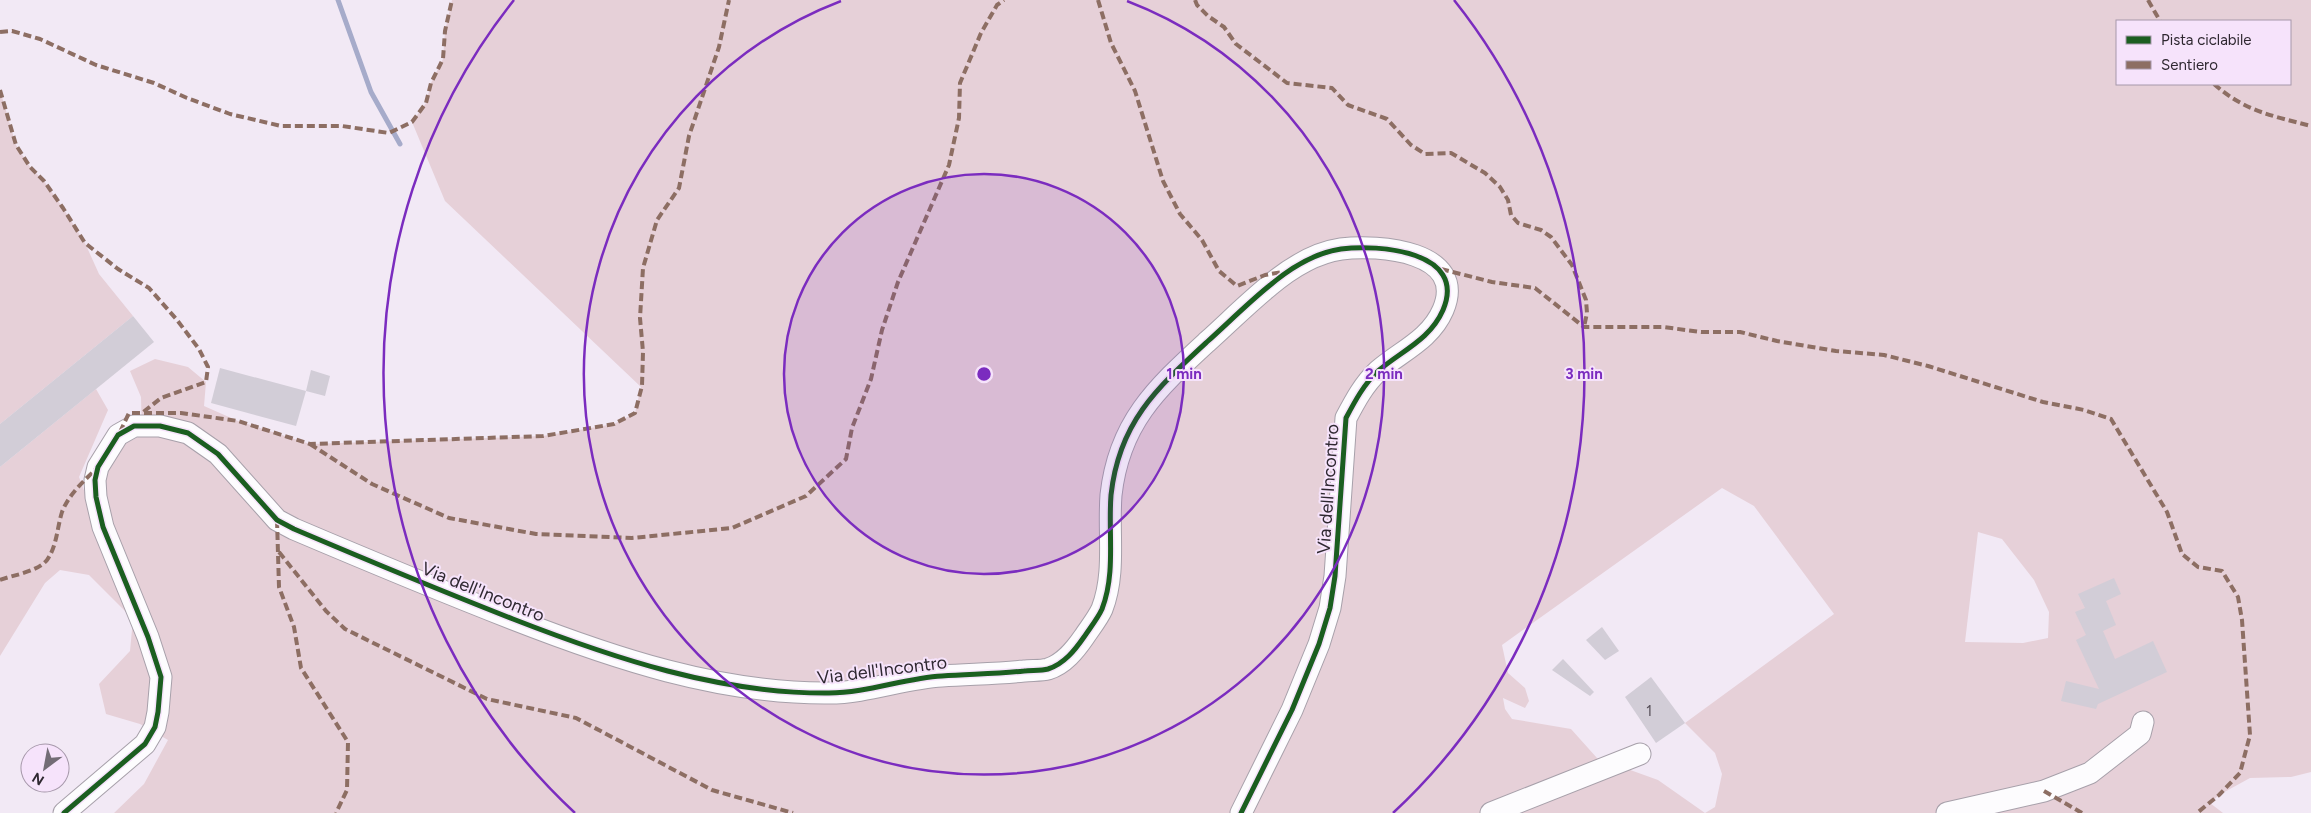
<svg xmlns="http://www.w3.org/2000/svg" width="2311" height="813" viewBox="0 0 2311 813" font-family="Figtree,sans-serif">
<rect width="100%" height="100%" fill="#f2e9f5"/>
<g fill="#e6d0d8" fill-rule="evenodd">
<path d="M452,0H2311V772L2291,777L2250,778L2219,795L2210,803L2223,813H114L144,784L168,740L140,724L106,714L99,684L130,651L133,619L89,575L60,570L45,583L0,656V467L96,389L108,410L79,477L85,493L122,445L142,435L141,397L130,371L155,359L188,367L206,382L204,406L238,421L310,444L543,436L614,424L635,413L641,387L445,201L412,122L426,103L431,83L443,59L445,31ZM2117,21H2290V84H2117ZM1722,488L1754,506L1834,614L1685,723L1715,753L1722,774L1715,807L1705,813L1658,780L1597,758L1571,729L1512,719L1505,709L1503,698L1525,708L1529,701L1525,688L1508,673L1502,645ZM1978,532L2002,539L2034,580L2049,612L2048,638L2023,643L1965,642Z"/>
<path d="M0,90L16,145L30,167L44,181L63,208L85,243L99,274L133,316L0,424Z"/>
</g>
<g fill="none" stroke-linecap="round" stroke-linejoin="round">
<path stroke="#a6abca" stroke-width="5" d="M338,0L371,92L400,144"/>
</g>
<g fill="#d2cdd7">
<path d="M133,316L154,342L0,467V424Z"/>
<path d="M220,368L306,391L296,426L211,403Z"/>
<path d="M311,370L330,376L325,396L306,391Z"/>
<path d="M2114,578L2121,594L2106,601L2116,625L2103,631L2115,659L2153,641L2167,672L2098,704L2096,709L2061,701L2066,681L2099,689L2076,640L2086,635L2075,612L2085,608L2078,594Z"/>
<path d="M1602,627L1619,651L1605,660L1586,640Z"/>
<path d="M1563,659L1594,692L1590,696L1552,670Z"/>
<path d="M1651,677L1685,723L1656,743L1625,697Z"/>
</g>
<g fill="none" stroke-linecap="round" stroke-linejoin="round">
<defs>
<g id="minor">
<path d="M64,813L145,744L155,727L158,712L161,677L148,637L103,527L96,497L95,480L98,467L118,435L134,426H160L188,433L218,454L277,520L294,529C367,560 439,590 513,619C613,658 720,694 829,693C867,693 905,678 942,676C970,674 997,674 1024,671C1031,670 1041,671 1048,669C1064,664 1075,650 1084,637C1090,628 1098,618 1102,609C1116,573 1108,533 1111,495C1119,422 1157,388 1208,341C1228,323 1248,303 1269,286C1289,269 1314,253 1341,249C1378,244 1468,251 1443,310C1430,340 1401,351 1378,371C1364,384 1355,401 1346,418L1335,576L1330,608L1319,644L1292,710L1241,813"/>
<path d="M1491,813L1640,754"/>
<path d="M1947,813L2044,791L2090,773L2140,734L2143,722"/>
</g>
</defs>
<use href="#minor" stroke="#a7a0aa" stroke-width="23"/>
<use href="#minor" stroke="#fdfcfe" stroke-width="21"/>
<g stroke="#8d6e63" stroke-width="4" stroke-dasharray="8 4" stroke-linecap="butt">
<path d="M1098,0L1111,43L1135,91L1163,181L1180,214L1202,240L1219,271L1237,286L1265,275L1282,272"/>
<path d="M1195,0L1197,5L1208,16L1224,27L1236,44L1287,83L1332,88L1348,105L1387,119L1411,145L1425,154L1451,153L1485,173L1500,187L1508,200L1511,215L1518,223L1541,230L1551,237L1572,265L1586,300L1587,313L1584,327"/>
<path d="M2148,0L2160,21"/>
<path d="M0,32L12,31L40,39L96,65L154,83L187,98L230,114L281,126H342L389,133L412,122L426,103L431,83L443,59L445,31L452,0"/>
<path d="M2214,84C2244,111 2273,116 2311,126"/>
<path d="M0,90L16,145L30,167L44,181L63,208L85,243L118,269L149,288L177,320L199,349L208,367L206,382L161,398L142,413"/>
<path d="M1441,269L1492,282L1535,288L1584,327H1663L1701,332H1740L1777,341L1836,351L1884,355L1928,366L2043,402L2084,410L2111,419L2167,512L2182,554L2198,567L2222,571L2238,597L2242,620L2250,735L2240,773L2219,795L2197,813"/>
<path d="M120,432L129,413H181L238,421L310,444L543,436L614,424L635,413L642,386L643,352L640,318L643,268L657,220L679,188L689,136L719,47L729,0"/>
<path d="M310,444L372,484L449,518L536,534L632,538L732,528L806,496L846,459L852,428L871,379L882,330L898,282L949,165L959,118L960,83L981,33L997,5L1004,0"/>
<path d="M277,520L279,587L294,627L301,668L348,742L347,790L336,813"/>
<path d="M279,552L326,611L345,629L487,699L576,718L712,790L793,813"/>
<path d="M0,580C13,575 37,572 47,560C57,546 57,528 62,512C69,494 83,482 96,469"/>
<path d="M2044,791L2082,813"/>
</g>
<defs>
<path id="cycleway" d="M64,813L145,744L155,727L158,712L161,677L148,637L103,527L96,497L95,480L98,467L118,435L134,426H160L188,433L218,454L277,520L294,529C367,560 439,590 513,619C613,658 720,694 829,693C867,693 905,678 942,676C970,674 997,674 1024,671C1031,670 1041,671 1048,669C1064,664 1075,650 1084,637C1090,628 1098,618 1102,609C1116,573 1108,533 1111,495C1119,422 1157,388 1208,341C1228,323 1248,303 1269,286C1289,269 1314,253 1341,249C1378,244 1468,251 1443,310C1430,340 1401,351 1378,371C1364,384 1355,401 1346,418L1335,576L1330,608L1319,644L1292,710L1241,813"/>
</defs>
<use href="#cycleway" stroke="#f6e3fb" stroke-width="8"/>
<use href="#cycleway" stroke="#1b5e20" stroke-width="5"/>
</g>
<circle cx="984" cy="374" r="200" fill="#7b2cbf" fill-opacity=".12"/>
<g fill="none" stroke="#7b2cbf" stroke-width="2.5">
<circle cx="984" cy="374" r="200"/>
<path d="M1127 1A400 400 0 1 1 841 1"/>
<path d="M575 813A600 600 0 0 1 514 0M1454 0A600 600 0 0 1 1393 813"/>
</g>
<g text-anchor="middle" stroke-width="4" stroke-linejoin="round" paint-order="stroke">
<g font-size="15" fill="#58515a">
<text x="1649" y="716">1</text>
</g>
<g font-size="18" fill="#2f2831" stroke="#f6e3fb">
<text transform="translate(1328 489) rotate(-86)" y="6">Via dell'Incontro</text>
<text transform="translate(483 592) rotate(22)" y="6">Via dell'Incontro</text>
<text transform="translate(882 670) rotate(-7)" y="6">Via dell'Incontro</text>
</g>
</g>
<circle cx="984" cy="374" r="8" fill="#7b2cbf" stroke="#f6e3fb" stroke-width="2.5"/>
<g font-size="15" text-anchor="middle" font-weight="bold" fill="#7b2cbf" stroke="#f6e3fb" stroke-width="4" stroke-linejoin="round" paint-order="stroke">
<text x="1184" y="379">1 min</text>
<text x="1384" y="379">2 min</text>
<text x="1584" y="379">3 min</text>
</g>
<rect x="2116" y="20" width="175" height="65" fill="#f6e3fb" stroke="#a698aa"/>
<rect x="2126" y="36" width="25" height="8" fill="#1b5e20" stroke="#a698aa"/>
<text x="2161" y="45" font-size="15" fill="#2f2831">Pista ciclabile</text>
<rect x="2126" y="61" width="25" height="8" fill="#8d6e63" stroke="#a698aa"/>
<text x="2161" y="70" font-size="15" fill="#2f2831">Sentiero</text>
<g transform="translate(45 768) rotate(212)"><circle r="24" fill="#f6e3fb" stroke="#a698aa"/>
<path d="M0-4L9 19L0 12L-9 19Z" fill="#736c76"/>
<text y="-8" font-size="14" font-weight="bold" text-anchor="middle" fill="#2f2831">N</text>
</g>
</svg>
